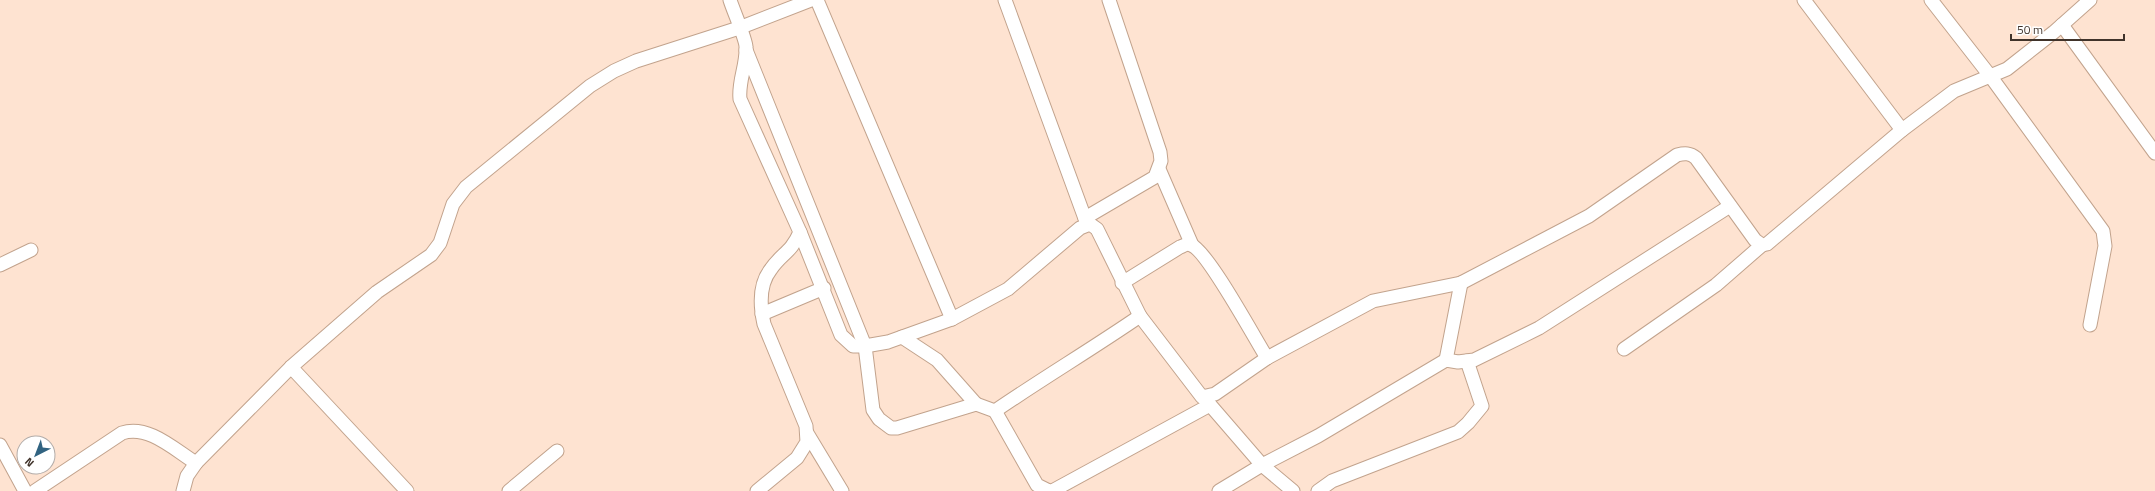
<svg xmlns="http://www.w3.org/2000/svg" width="2155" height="491" viewBox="0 0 2155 491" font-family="'Titillium Web',sans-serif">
<rect width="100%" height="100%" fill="#fee3d1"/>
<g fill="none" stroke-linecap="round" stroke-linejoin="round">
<defs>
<g id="minor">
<path d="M730,0C733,10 746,39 746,47C747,65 738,81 740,99L800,232C791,253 782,253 771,269C759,284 760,306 764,324L806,426L807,442L797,458L757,491"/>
<path d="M817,0L952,319"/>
<path d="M1005,0L1087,224"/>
<path d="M1804,0L1902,130"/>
<path d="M1931,0L1991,77L2103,231L2105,246L2090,325"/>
<path d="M2062,25L2155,153"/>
<path d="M746,50L865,346L873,410L879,419L891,428H897L976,404L995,411C1043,378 1092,349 1140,316"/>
<path d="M1159,169L1192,245"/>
<path d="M1085,218L1155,177L1161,161L1160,152L1109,0"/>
<path d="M800,232L841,335L853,346H865L888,342L952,319L1008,289L1080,228L1090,224L1097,229L1140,316L1202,397L1215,394L1267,358L1373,301L1461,283L1589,216L1677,155C1685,153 1690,153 1696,158L1755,240L1762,245L1767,244L1902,130L1954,91L2007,69L2054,32L2090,0"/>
<path d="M0,265L31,250"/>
<path d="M1122,283L1180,247C1183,246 1187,243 1191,245C1207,250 1255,339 1267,358"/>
<path d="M762,314L824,288"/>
<path d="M902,337L937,360L976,404"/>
<path d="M1624,349L1716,285L1762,245"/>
<path d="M1446,360L1461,283"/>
<path d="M291,367L407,491"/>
<path d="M1205,399L1262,465L1293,491"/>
<path d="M995,411L1037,485L1049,491L1054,490L1210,405"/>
<path d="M807,433L842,491"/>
<path d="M0,445L25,491"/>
<path d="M35,491L122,433C148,424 175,450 196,463"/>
<path d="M183,491L187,476L196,463L291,367L377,292L431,255L440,243L453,204L466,187L590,86L614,71L636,61L739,28L811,0"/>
<path d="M509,491L557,451"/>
<path d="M1219,491L1262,465L1318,436L1446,360L1458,362L1474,360L1539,328L1730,206"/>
<path d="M1318,491L1332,481L1458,432L1468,423L1482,406L1467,361"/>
</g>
</defs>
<use href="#minor" stroke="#c2a38d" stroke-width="15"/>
<use href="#minor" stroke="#fff" stroke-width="13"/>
</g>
<g transform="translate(36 455) rotate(222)"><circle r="19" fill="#ffffff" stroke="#b3adaa"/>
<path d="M0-3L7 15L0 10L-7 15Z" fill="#316381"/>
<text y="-6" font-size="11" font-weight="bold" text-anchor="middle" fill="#40332a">N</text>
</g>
<path d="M2011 34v6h113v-6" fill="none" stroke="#40332a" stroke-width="2"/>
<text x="2017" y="34" font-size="12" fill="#40332a" stroke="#ffffff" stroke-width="3" paint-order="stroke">50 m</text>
</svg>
